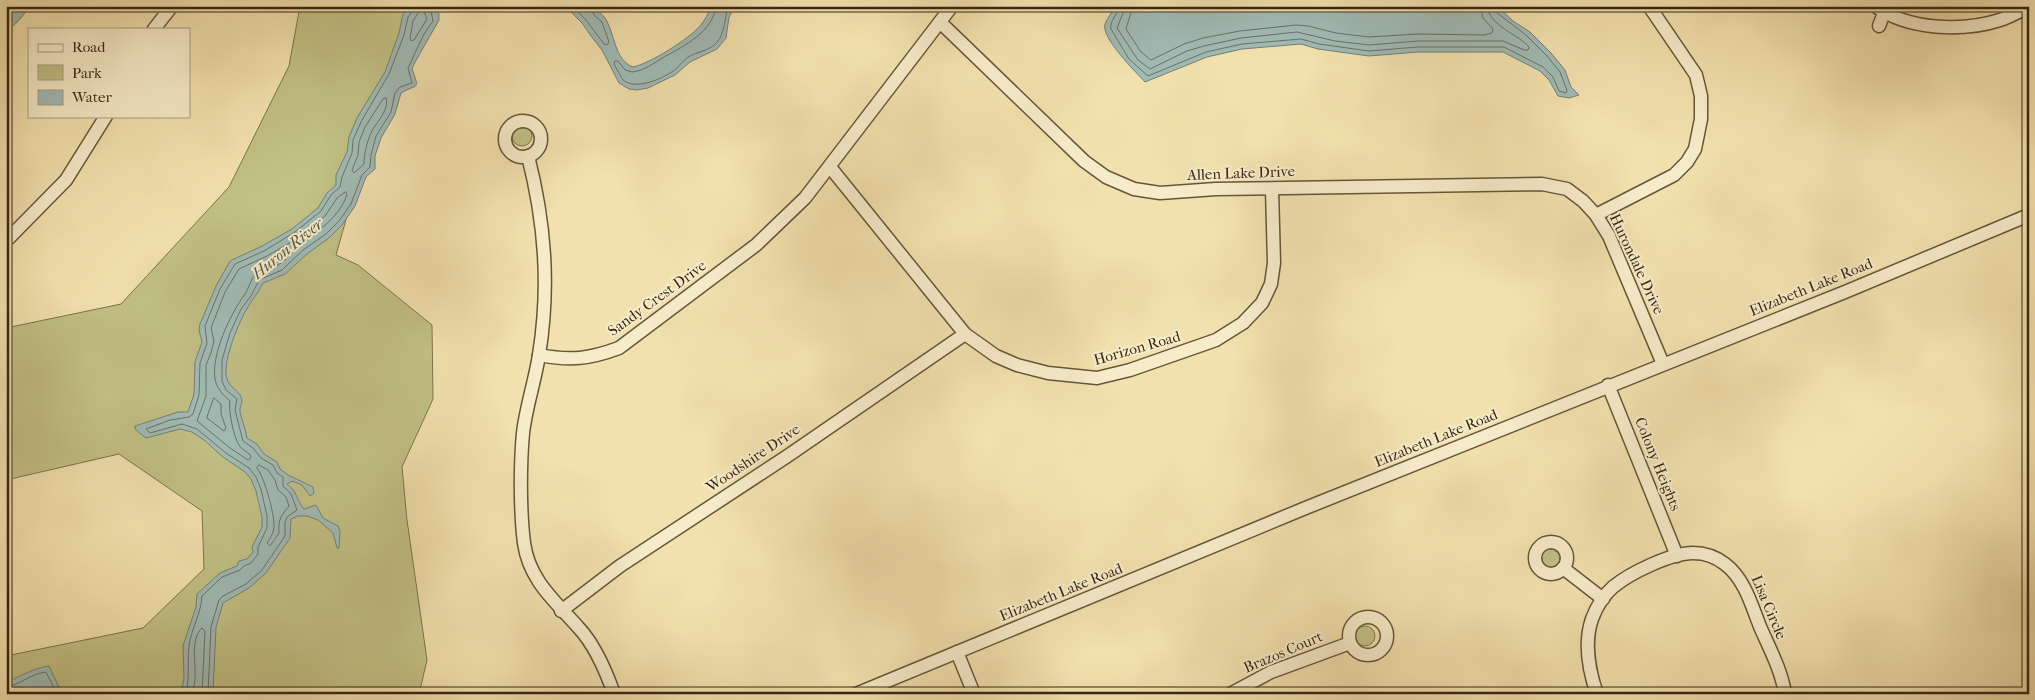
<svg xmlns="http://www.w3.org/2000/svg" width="2035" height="700" viewBox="0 0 2035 700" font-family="'IM FELL French Canon',serif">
<rect width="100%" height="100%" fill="#f2e1ae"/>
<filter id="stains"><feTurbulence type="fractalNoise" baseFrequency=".004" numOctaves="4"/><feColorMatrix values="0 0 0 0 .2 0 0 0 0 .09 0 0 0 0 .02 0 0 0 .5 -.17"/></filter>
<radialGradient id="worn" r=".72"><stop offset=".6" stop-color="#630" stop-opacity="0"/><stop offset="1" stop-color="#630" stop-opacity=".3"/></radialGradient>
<g fill="#c2c185" stroke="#7c744c">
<path d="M300,6H437L379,103L336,255L358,265L432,325L433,399L402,467L407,520L427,660L419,694H6V656L143,628L204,569L202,511L119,454L6,480V328L121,304L229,187L289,66Z"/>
<circle cx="522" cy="136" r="10"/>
<circle cx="1550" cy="559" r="10"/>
<circle cx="1365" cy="636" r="10"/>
</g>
<g fill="#a0bbb6" stroke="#768074">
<path d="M6,6H31C23,15 16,25 6,32Z"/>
<path d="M409,6H435L439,14V20L414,64L412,69C420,91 418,83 401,93L395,114L381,138L375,156V169L366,177L355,206L342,225L329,238L307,254L285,274L263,283C258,294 250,302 245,312C237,327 222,363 227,379C230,388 238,390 241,397C244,402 239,407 240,412C242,421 246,429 247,438L257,444L264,454L277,462L280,469L288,475L313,487L314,493L310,496L302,485L292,481L287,484C298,492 296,500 304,509L316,505L323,518L338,526L340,531L339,548H337L333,533L318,520L307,516H298L291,519L290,538L266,573L249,588L223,603L216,627L213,694H181L184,678L183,646L196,607L197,594L220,573L237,566L239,561L247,559L253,552L252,547L262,527V517L256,491L251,479L245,472L223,457L204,440L192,432L180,429L146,438L136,430L135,426L178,412H188L194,394L195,362L202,342L199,330L200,324L216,286L230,261L262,246L292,229L318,208L327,193L336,185V175L347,152L349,137L357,118L385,72L399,33L403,14Z"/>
<path d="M565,6H594C597,11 602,14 605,18C615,33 614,60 633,67C649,64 689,39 700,26C705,21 708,13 712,6H735L729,17L726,38L717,49L690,62L675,75L648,88L637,90L629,89L619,83L602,50L591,36L582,23Z"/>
<path d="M1115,6H1497L1513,21L1530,32L1551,53L1565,70L1571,87L1579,95L1569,98L1558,96L1549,80L1540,71L1503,52H1418L1369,56L1318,49L1301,44L1242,49L1207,57L1145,82C1136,72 1101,38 1105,24C1107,18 1113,12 1115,6Z"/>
<path d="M49,666L62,694H34L32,691L24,694H6V683C20,676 34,668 49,666Z"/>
</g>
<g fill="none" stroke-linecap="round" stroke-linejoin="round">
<g stroke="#6c7164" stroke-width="1">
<path d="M572,6L586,20L604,44L607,45L609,42L602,22L594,15L590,6"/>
<path d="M716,6C713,32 684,46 664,57C654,63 644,71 632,72L625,70L618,61H615L614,64L623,80C637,91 664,78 676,69C681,64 684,59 690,56C699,51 710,51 717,42C725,34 724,18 729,6"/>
<path d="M1119,6C1118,15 1109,21 1111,29L1129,59L1148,76L1206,52L1242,44L1301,39L1319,44L1369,51L1418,47H1504L1543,67L1553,77L1559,91L1566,93L1567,90L1560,72L1547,56L1526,35L1496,12L1494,6"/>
<path d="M1126,6L1117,28L1138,60L1150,69L1187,51L1204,46L1241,38L1297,32L1335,41L1369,45L1418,41H1503L1524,50H1528L1529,47C1518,34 1489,26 1487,6"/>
<path d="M1133,6L1126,29L1141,52L1151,60L1184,44L1203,38L1240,31L1296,25L1308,26L1336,33L1369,37L1418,34L1484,35L1492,33L1493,29L1483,18L1480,6"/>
<path d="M423,9L427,19L414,40L411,41L410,38L413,21L420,10Z"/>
<path d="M386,98C390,110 376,122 371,133C367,142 364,154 364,164L354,173L352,170L358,155L359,142L365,127L383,99Z"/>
<path d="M346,192L347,195C338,219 319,230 300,244C292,251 287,260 278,265C271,269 263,269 256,274C251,278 249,288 245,294C231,313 211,354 215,379C217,389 223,395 230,401C228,410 234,438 239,445C242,450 247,451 251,456L250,459L248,460L230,448L197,421L206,396V365L211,353L214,341L211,328L225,292L239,269L267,256L298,238L325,216L337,198Z"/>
<path d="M214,398L221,404V414L226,428L224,431L207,418Z"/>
<path d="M259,465L268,470L275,480L278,490L286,497L289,506C281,516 278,519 279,533L270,546L267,543C270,539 273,534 274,528C275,515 265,479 257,468Z"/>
<path d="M6,687C20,685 32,673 46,672L57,694"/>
<path d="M186,694C190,677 187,663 189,646C191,629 201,614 202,596L222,577L240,570L244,566L251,563L258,554V547L267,528V516L261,489L256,477L249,468L226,453L197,429L182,424L150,433L146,429L170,420L189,417L193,414L199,395L200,363L207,343L205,326L220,289L235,264L264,251L295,232L321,211L331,195L340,187L342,177L352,153L353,140L362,120L389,74L404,35L408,17L412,12L414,6"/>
<path d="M192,694C193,689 195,683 195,678C196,663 190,639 202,628L205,631L202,694"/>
<path d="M208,694L211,627L219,600L223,596L246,584L262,570L285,536V522L287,517L297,510L291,494L283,486V477L277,473L273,465L261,458L253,448L243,441L235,410L237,399L226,390L222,381V360L230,333L241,309L251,296L259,280L282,270L303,250L326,234L339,221L351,204L362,175L370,167L371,155L376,136L391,112L395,93L400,87L412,83L408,68L424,34L433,21L430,6"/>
</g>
<defs>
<g id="minor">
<path d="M1875,6C1908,30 1962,32 2000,20C2010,17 2019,11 2029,7"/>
<path d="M940,22L1084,161L1106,177L1134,189L1160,193L1216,189L1542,184L1567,189L1583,201L1596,215L1609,236L1663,364"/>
<path d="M1879,26L1884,13"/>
<path d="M154,29L172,6"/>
<circle cx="523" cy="139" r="18"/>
<path d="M528,156C545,223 550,286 539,355C535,381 526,407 523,433C520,465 520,511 524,543C529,580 555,601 578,627C595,645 606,671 614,694"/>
<path d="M830,167L965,334L996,356L1017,365L1048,373L1097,378L1130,370L1216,340L1243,323L1262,303L1271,284L1274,263L1272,189"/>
<path d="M1596,215L1674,175L1687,162L1695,149L1701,119V96L1696,75L1649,6"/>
<path d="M6,241L66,180L106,116"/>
<path d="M539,355C571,361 589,359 619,348L756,245L805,198L952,6"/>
<path d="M1608,385L1677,556"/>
<circle cx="1551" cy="558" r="16"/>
<path d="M1563,568L1603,599"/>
<path d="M561,611L620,566L786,457L965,334"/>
<circle cx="1368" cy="636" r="19"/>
<path d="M957,652L974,694"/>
<path d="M856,694L1308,507L1845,292L2029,215"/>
<path d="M1230,694L1271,672L1350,643"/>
<path d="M1597,694C1589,671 1584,642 1592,619C1596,608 1604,595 1613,587C1630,573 1671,553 1693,553C1704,553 1716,557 1725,564C1745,579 1752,607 1761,629C1770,649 1782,672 1785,694"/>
</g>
</defs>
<use href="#minor" stroke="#665639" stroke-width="15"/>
<use href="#minor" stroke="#f7ecca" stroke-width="12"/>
</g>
<g text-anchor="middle" stroke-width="4" stroke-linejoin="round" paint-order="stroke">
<g font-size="15" fill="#372712" stroke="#f7ecca">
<text transform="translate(1241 173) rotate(-2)" y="5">Allen Lake Drive</text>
<text transform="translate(1637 264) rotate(65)" y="5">Hurondale Drive</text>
<text transform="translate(1811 287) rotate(-22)" y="5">Elizabeth Lake Road</text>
<text transform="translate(657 298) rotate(-36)" y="5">Sandy Crest Drive</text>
<text transform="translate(1137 348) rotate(-16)" y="5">Horizon Road</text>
<text transform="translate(1436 438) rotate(-22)" y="5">Elizabeth Lake Road</text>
<text transform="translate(753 458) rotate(-34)" y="5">Woodshire Drive</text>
<text transform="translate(1658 464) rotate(68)" y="5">Colony Heights</text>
<text transform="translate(1061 592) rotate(-22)" y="5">Elizabeth Lake Road</text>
<text transform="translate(1769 607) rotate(67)" y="5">Lisa Circle</text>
<text transform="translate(1283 652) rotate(-23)" y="5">Brazos Court</text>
</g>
<g font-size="16" font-style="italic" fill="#565343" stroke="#f7ecca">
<text transform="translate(287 248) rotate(-39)" y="6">Huron River</text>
</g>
</g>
<rect width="2035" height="700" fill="none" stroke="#f2e1ae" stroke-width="25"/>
<rect x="8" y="8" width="2020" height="685" fill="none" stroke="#372712" stroke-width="2.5"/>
<rect x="12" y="12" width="2010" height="675" fill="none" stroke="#372712"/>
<rect x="28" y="28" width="162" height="90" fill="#f7ecca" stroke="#aa9d80"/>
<rect x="38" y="44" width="25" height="8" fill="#f7ecca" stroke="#aa9d80"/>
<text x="72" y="52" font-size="15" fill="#372712">Road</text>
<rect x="38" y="65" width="25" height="15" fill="#c2c185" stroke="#aa9d80"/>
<text x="72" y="78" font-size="15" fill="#372712">Park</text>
<rect x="38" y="90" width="25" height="15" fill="#a0bbb6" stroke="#aa9d80"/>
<text x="72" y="102" font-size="15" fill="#372712">Water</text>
<rect width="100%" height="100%" filter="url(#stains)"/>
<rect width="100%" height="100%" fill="url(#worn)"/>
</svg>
